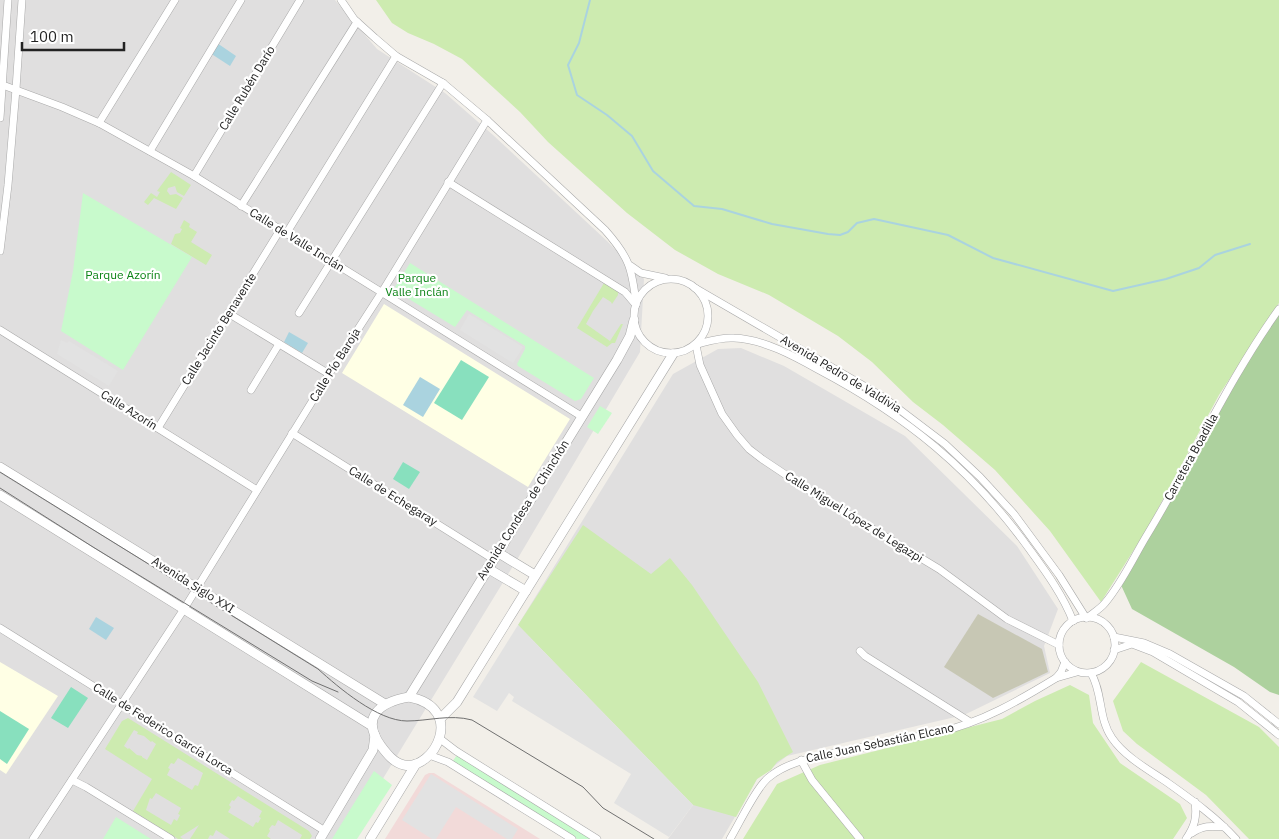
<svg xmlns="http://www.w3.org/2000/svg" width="1279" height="839" viewBox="0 0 1279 839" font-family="'IBM Plex Sans',sans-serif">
<rect width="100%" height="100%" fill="#f2efe9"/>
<g fill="#e0dfdf">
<path d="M0,0H335L377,49L445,93L493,135L607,241L644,279L640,352L518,558L346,839H0Z"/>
<path d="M741,348L784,366L905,436L1017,546L1058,609L1044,646L1050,673L964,715L787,756L757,779L722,839H668L693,805L518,625L673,374L718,349Z"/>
</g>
<path fill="#f2dad9" d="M429,773H434L540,839H385L425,775Z"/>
<g fill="#ffffe5">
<path d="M384,304L570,419L528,487L342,373Z"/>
<path d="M0,662L58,696L6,774L0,770Z"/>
</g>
<path fill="#c7c7b4" d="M978,614L1042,649L1048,672L993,698L944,667Z"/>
<g fill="#cdebb0" fill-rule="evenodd">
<path d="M376,0H1279V303L1219,395L1147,529L1101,602L1050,531L995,470L943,425L913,402L872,362L838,336L769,295L718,274L675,250L627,213L548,142L520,112L462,59L434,44L408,33L392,23Z"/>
<path d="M171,172L191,185L184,196L177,192L175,186L168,188L167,191L170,195L176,194L183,198L176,209L154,198L148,205L144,202L151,193L157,197L160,192L157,191Z"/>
<path d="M184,220L190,224L189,227L197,232L191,242L212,255L206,265L171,244L175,234L180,233L182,229L180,228Z"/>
<path d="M604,283L618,291V295L612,304L611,302L603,297L593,311L586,324L610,341L621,324H623L615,343H612L607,347L577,328Z"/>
<path d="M583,525L651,574L670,558L692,585L758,682L793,752L777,762L771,770L757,779L736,817L693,805L518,625Z"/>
<path d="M1141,662L1259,727L1279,747V839H1249L1206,795L1137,744L1123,731L1113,701Z"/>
<path d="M1070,685L1089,695L1093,723L1120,763L1180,804L1187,818L1173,839H743L777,784L820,765L1002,719L1035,701Z"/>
<path d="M128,718L309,831L312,836L310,839H300L302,835L278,820L275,826L272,825L269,829L270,831L267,836L271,839H230L216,830L213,836L210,835L208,839H190L199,825L180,837L183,839H178L133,811L152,779L105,749L122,721ZM134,730L138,732L137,734L144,736L151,742L152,741L156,744L147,760L142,757V756L137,755L129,748L128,749L124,746ZM178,758L203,773L198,786L195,785L192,790L167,775L170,769L168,768L171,763L174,764ZM156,793L181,808L178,814L180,815L177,821L174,819L171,825L146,810L150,798L152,799ZM238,796L262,811L259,817L261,818L258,823L256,822L253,827L228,812L231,807L229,805L232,800L234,801Z"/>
</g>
<path fill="#add19e" d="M1279,312V695L1270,692L1234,667L1132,609L1121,585L1223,399Z"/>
<g fill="#c8facc">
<path d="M83,193L192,257L123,370L61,331L73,271Z"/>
<path d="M410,263L594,378L581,399L575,401L518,366L517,364L525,349V346L467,310L455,327L399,293L395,287Z"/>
<path d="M600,406L612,413L598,434L587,427Z"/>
<path d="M457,755L592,839H577L452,762Z"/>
<path d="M374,771L392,785L357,839H332Z"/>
<path d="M116,817L151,839H103Z"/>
</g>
<g fill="#88e0be">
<path d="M461,360L489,377L462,420L434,403Z"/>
<path d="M403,462L420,472L409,489L393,479Z"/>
<path d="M71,687L88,698L68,728L51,718Z"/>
<path d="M0,711L29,729L7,764L0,759Z"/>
</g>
<g fill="#e2e2e2">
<path d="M469,314L523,347L513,363L460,330Z"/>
<path d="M61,340L67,343L69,341L118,371L109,386L57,354Z"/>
<path d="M518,625L693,805L669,837L614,803L631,774L512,701L514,697L509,693L497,711L473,697Z"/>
<path d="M431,774L518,829L512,839H507L456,807L436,839H432L402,820Z"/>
</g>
<g fill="#aad3df">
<path d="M217,43L236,56L230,66L210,53Z"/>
<path d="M289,332L308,343L302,353L284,342Z"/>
<path d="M420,377L440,389L423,417L403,405Z"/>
<path d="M96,617L114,628L106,640L89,629Z"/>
</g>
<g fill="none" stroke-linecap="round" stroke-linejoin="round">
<path stroke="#aad3df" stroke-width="2" d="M590,0L579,43L568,65L577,95L607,115L632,136L653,171L694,206L722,209L772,224L828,234L840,235L848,232L857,223L874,219L948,235L993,258L1113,291L1166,279L1199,268L1215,255L1250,244"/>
<defs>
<g id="minor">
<path d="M341,0L354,19L375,38L396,56L443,83L487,120L605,230C629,257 632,268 636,303"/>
<path d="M0,84L62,107L99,123L194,176L581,416"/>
<path d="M0,118L8,0"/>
<path d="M99,123L175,0"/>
<path d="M150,151L241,0"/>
<path d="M194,176L300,0"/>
<path d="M448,182L625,292L636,305"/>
<path d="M241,206L357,22"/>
<path d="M286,234L396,56"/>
<path d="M0,251L8,185L16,89L22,0"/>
<path d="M631,266L641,273L665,278"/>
<circle cx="671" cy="316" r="37"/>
<path d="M695,288L883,397L945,444L980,477L1014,514L1059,575L1086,618"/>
<path d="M228,313L329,374"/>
<path d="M299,313L443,83"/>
<path d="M0,330L257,490"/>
<path d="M697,344C709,341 721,337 734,338C763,339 794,356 819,370C906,416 972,469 1030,550C1046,572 1063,595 1073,621"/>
<path d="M696,345L700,365L722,414L737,435L749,449L762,459L810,491L939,569L1007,619L1059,645"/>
<path d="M251,390L279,344"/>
<path d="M158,428L280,230"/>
<path d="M292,433L493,559"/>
<circle cx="1087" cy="645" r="28"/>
<path d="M1087,618C1093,613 1100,609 1105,603C1122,583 1133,558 1147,535C1192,461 1228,380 1279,309"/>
<path d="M0,628L325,831"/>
<path d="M1114,637L1144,643L1170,654L1244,696L1279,724"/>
<path d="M1114,650L1132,644L1153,652L1238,702L1279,735"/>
<path d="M860,651L865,656L970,722"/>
<path d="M1065,662L1061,672L1056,678L1077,672"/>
<path d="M1091,673C1103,693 1098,718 1112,738C1125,757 1149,770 1168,783C1192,800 1216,817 1236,839"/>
<path d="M439,738L456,751L597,839"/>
<path d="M429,755L448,762L572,839"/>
<path d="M801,760L812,780L860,839"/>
<path d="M72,780L86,787L171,839"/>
<path d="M1192,833C1203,825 1211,826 1224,827"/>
<path d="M33,839L184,609L329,374L382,292L487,120"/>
<path d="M730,839C739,824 756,788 768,778C787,762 812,758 835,753C870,745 905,740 939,732C981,723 1020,700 1056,678"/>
<path d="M1186,839C1195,826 1197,817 1195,802"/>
</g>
<g id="tertiary">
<path d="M0,467L385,704"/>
<path d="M0,495L372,726"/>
<path d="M497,552L535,575"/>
<path d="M487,568L526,591"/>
<path d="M409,697L617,360L630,336L634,320"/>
<path d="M409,697C467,708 434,771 404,765C394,763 387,754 381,746C360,717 380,702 409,697Z"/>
<path d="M440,719L457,702L673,354"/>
<path d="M320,839L373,750L375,735"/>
<path d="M370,839L416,764"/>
</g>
</defs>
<use href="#minor" stroke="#a9a9a9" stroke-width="8"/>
<use href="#tertiary" stroke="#a9a9a9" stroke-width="10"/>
<use href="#minor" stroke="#fff" stroke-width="7"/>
<use href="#tertiary" stroke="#fff" stroke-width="9"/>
<g stroke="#707070" stroke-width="1">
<path d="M0,472L318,669C339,688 378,721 407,721C428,721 450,714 472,720L583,787L603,808L654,839"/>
<path d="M0,488L93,547L312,681L338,692"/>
</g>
</g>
<g text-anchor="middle" stroke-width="4.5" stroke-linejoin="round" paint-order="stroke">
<g font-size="12" fill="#222" stroke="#fff">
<text transform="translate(247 88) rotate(-59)" y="4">Calle Rubén Darío</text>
<text transform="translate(297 240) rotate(32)" y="4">Calle de Valle Inclán</text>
<text transform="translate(219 329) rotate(-58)" y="4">Calle Jacinto Benavente</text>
<text transform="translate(335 365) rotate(-58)" y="4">Calle Pío Baroja</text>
<text transform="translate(841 374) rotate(31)" y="4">Avenida Pedro de Valdivia</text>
<text transform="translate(129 410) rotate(32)" y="4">Calle Azorín</text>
<text transform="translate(1191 457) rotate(-61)" y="4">Carretera Boadilla</text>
<text transform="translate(393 496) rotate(32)" y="4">Calle de Echegaray</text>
<text transform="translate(523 510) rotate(-58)" y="4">Avenida Condesa de Chinchón</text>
<text transform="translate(854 517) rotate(32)" y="4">Calle Miguel López de Legazpi</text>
<text transform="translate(193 585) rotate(32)" y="4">Avenida Siglo XXI</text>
<text transform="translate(163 729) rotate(32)" y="4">Calle de Federico García Lorca</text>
<text transform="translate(880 743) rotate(-12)" y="4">Calle Juan Sebastián Elcano</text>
</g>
<g font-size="12" fill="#0c8416" stroke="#fff">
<text x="123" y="279">Parque Azorín</text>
<text x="417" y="282">Parque<tspan x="417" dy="14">Valle Inclán</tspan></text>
</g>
</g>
<path d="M22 42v8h102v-8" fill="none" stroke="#222222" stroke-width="2.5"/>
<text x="30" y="42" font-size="15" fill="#222222" stroke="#ffffff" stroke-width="4" paint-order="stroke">100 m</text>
</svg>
